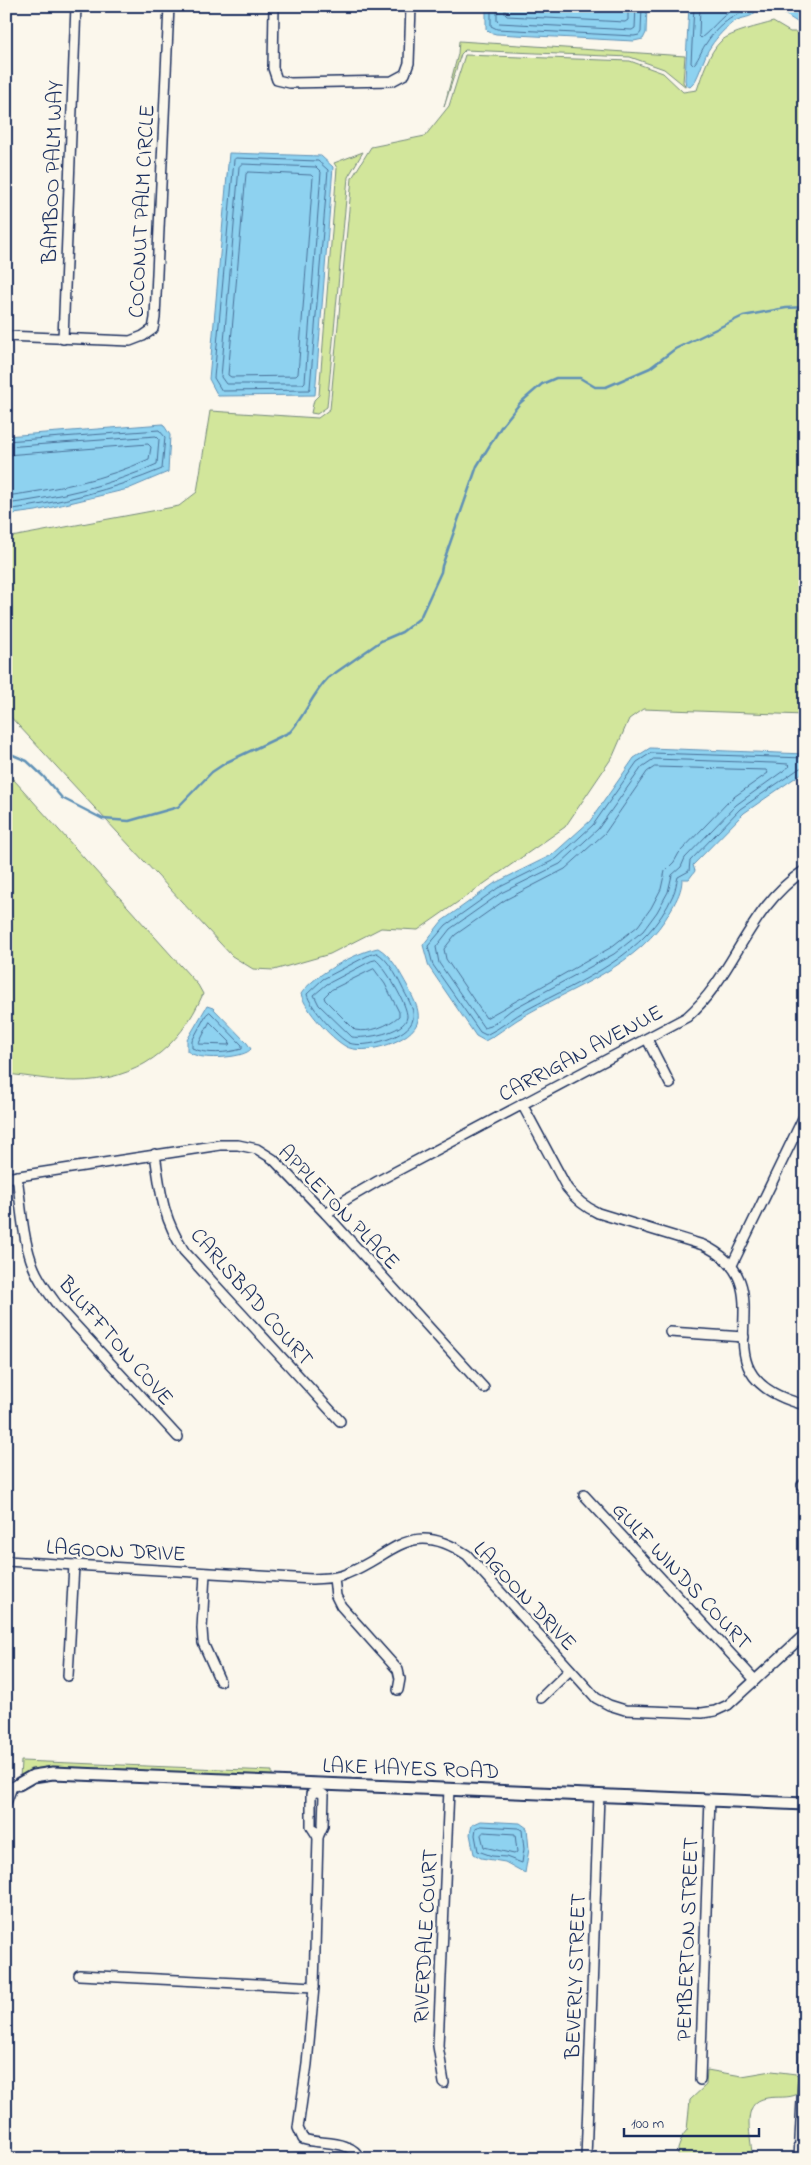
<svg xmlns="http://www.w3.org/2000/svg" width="811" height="2165" viewBox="0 0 811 2165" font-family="'Indie Flower',sans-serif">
<rect width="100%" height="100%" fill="#fbf7ec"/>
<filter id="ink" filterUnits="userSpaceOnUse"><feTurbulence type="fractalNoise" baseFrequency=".02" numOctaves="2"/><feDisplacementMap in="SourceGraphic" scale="10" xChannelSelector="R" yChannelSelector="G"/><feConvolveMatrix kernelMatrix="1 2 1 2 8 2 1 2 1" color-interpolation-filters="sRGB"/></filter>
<g filter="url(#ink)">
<g fill="#d2e69b" stroke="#768a7c">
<path d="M773,22L790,32H805V715L643,709L629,719L613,756L565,827L418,930L381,928L330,954L274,970L253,969L232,956L6,712V538L179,506L197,492L210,411L318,418L330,409L352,178L371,147L425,136L449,106L465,55L630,61L663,73L683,92L697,90C702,75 709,52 721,41C731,32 760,26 773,22Z"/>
<path d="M459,41L685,56L683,82L686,87L664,69L630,57L465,50L461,54L444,107L458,54Z"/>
<path d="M363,152L348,177L327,407L317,414L311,413L314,400L319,395L337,168L334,163Z"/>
<path d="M6,771L198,985L203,994C179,1049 137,1081 75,1081C53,1081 29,1076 6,1074Z"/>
<path d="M21,1761L272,1771V1776L53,1767L33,1771L20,1778Z"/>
<path d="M707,2070L742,2076L772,2071L796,2074L798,2076V2094C787,2099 778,2096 767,2098C738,2102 753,2140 752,2159H678V2149L683,2135L687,2130L690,2100L706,2085Z"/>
</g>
<g fill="#8ed2f0" stroke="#6091b6">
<path d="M486,6H647L646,33L643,39L634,41L496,34L489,32L486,29Z"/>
<path d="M689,6H754L755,12C752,18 742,17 735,21C726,27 717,37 711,46C703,56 699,81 690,87L686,85L685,80Z"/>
<path d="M772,6H805V20L797,22Z"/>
<path d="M229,153L321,156L333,167L315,395L218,396L209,379Z"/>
<path d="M163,424L170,435L168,472L128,489L36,511L6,515V436Z"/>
<path d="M650,748L805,754V771L744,813L693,865L695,871L689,879H682C682,890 677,899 672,908C640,968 572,986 517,1020C506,1027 497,1035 485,1041L476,1036L429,967L423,945L442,921L495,883L552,855L590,821L634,758Z"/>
<path d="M378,948C392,956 400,973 408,987C412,997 420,1008 418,1020C415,1041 362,1057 345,1046C330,1037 306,1011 301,994C313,975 357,952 378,948Z"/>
<path d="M207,1006L213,1008L247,1043L251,1049C244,1058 209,1059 198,1056C194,1055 190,1053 187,1051V1040Z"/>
<path d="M481,1821L520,1823L527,1828L529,1849L525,1873L505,1862L481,1858L474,1854L470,1834L472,1825Z"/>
</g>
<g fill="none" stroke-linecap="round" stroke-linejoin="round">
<g stroke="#497098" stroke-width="1">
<path d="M491,6V26L497,29L634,36L639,35L641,32L642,6"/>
<path d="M497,6V21L499,23L632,30L635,28L636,6"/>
<path d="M505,6V14L507,16L625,22L628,20V6"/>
<path d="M694,6L691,63L693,65C698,61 701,51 705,45C715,29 730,15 748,11L749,6"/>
<path d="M700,6L699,36L701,38C715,27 723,12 741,6"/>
<path d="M236,158L318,161L328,170L310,388L309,390L222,391L214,378L234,160Z"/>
<path d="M242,164L316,167L321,172L305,382L303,384H226L221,377L239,167Z"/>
<path d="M249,172L311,175L313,177L298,374L296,376L231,377L228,375L246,174Z"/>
<path d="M6,441L159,430L165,437L162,469C112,490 59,503 6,510"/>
<path d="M6,447L156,436L159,439L157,464C113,485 54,498 6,504"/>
<path d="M6,455L148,444L151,447L149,459C107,479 53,490 6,496"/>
<path d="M805,758L651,753L637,762L593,825L556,859L498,888L446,925L428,946L433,965L480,1032L486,1035C501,1028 513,1017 528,1009C582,980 647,955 673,895C676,889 676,883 678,877L689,871L690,861L740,809L800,768L805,767"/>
<path d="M654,759L773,763L788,764L790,766L736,805L685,858L681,867L672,875L668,892L657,912L643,931L614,954L511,1010L491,1026L484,1028L439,963L436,947L450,929L501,893L560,864L598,829L642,767Z"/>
<path d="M655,767L766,770L768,773L731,799L679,853L674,862L665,871L661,889L651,908L638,926L610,948L486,1018L446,959L444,949L455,935L505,900L565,869L605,833L647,772Z"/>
<path d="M377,953C388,959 396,975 402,987C406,996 415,1008 413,1019C410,1037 364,1049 349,1043C338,1038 309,1006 307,994L323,979L369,955Z"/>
<path d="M376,960C385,967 408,1005 407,1017C405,1033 364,1039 352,1037L319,1005L314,995L327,984L371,961Z"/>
<path d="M374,969L385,984L399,1012V1016C388,1026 370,1033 355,1030L325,1000L324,997L331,990Z"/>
<path d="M210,1012L242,1045V1049C227,1053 206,1055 192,1048V1041L206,1015Z"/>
<path d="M210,1022L230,1042L229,1045L199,1044Z"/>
<path d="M482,1826L518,1828L522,1830L524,1849L522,1863L506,1857L492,1856L478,1851L475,1835L476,1828Z"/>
<path d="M484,1832L515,1834L517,1852L514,1854L484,1847L481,1835Z"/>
</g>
<path stroke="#6091b6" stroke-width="2.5" d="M6,752L27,761L43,776L62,798L103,819L129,821L178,807L212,772L227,762L290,732C305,716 312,694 328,678L381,641L402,632L420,618L441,572L442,566L477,466L501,427L520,403L542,384L556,378H580L595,387H606L650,368L675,349L743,316L786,308L805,307"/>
<defs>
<g id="minor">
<path d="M274,6L273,68L277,80L290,83L392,81L405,74L409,63L411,6"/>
<path d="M6,336L130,341L143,336L153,329L155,318L169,6"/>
<path d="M63,339L76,6"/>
<path d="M647,1039L670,1084"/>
<path d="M522,1104L567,1188C576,1200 585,1207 598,1213L703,1245C795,1288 685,1374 805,1405"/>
<path d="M155,1154C161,1194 162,1216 184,1251L340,1421"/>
<path d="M17,1176C21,1204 22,1233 31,1260C36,1277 48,1292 58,1306L178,1437"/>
<path d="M6,1178L220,1145H238L257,1149L273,1159L326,1214L484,1388"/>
<path d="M326,1214L347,1199L378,1181L687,1017C736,974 747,908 805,870"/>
<path d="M732,1265L805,1114"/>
<path d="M670,1332L744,1337"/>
<path d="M802,1485L805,1483"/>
<path d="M584,1495L755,1680"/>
<path d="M6,1561L312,1579C323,1578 335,1579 346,1574C395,1554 411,1518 467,1555L596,1698L609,1705L625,1710L702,1713L715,1711L728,1705L805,1634"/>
<path d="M205,1573L202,1629L203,1643L220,1681"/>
<path d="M334,1578L336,1596L341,1606L398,1670L400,1679L398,1690"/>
<path d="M68,1676L74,1565"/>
<path d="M541,1698L570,1670"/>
<path d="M318,1791L324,1795L323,1826L318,1837L314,1987L307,2064L298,2128L303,2139C320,2145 352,2139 360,2159"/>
<path d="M6,1803L12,1787L19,1784"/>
<path d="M318,1837L311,1826V1794L318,1791"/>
<path d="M79,1975L314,1987"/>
<path d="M700,2080L710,1799"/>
<path d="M444,2083L438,2046L449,1789"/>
<path d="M586,2159L599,1795"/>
<path d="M799,2159L805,2041"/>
</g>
<path id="tertiary" d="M19,1784L33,1776L53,1773L805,1804"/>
</defs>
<use href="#minor" stroke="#1b2f5e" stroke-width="12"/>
<use href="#tertiary" stroke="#1b2f5e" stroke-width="15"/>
<use href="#minor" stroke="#fbf7ec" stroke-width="9"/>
<use href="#tertiary" stroke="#fbf7ec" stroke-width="11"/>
</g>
</g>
<g text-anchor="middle" stroke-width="5" stroke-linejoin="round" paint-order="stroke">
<g font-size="22" fill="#1b2f5e" stroke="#fbf7ec">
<text transform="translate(51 172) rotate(-88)" y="8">BAMBOO PALM WAY</text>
<text transform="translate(140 211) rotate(-87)" y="8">COCONUT PALM CIRCLE</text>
<text transform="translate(580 1052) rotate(-28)" y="8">CARRIGAN AVENUE</text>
<text transform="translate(340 1206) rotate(46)" y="8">APPLETON PLACE</text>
<text transform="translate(253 1296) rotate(49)" y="8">CARLSBAD COURT</text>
<text transform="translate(117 1340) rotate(49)" y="8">BLUFFTON COVE</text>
<text transform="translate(116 1549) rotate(3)" y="8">LAGOON DRIVE</text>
<text transform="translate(683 1575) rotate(47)" y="8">GULF WINDS COURT</text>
<text transform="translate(526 1595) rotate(47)" y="8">LAGOON DRIVE</text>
<text transform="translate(411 1767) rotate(2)" y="8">LAKE HAYES ROAD</text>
<text transform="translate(424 1936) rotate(-87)" y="8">RIVERDALE COURT</text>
<text transform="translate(686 1939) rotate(-88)" y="8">PEMBERTON STREET</text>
<text transform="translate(574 1976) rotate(-88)" y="8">BEVERLY STREET</text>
</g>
</g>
<rect width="811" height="2165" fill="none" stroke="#fbf7ec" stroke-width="25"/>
<rect x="12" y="12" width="786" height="2140" fill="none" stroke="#1b2f5e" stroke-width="2" filter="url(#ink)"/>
<path d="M624 2128v8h135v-8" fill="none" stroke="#1b2f5e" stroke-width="2.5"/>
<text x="631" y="2128" font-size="15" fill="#1b2f5e" stroke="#fbf7ec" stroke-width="4" paint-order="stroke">100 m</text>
</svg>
